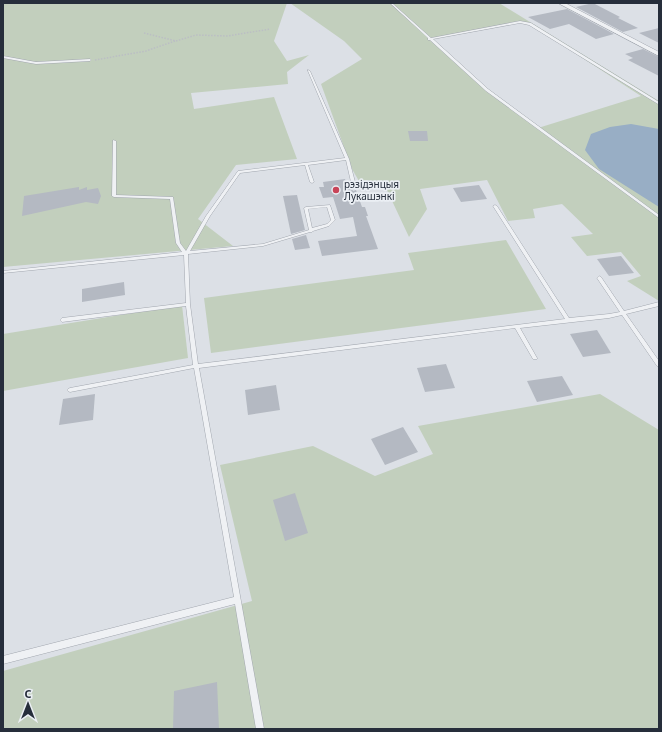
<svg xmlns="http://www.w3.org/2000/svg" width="662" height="732" viewBox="0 0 662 732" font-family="'Noto Sans',sans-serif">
<rect width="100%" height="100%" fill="#dce0e6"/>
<g fill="#c2cfbd" fill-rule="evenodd">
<path d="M3,3H287L274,41L287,61L309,55L287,72L288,84L191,93L194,109L274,97L297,159L236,165L198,219L233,246L3,267Z"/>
<path d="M290,3H499L659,101V301L627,281L641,276L621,252L587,256L571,237L593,234L562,204L533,209L535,218L508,221L487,180L420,189L427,209L409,237L386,188H363L352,169L321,84L362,59L344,41ZM520,22L530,24L641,96L538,128L487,90L430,39Z"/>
<path d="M506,240L546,309L211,353L204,298L414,270L408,253Z"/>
<path d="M182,305L188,358L3,391V334Z"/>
<path d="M600,394L659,430V729H3V671L252,601L220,465L313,446L375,476L433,454L418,426Z"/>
</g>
<path fill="#98aec5" d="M631,124L659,129V207L599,169L585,150L591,134L610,127Z"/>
<g fill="#b4b9c2">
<path d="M593,3L620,17L618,18L638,28L623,32L576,7Z"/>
<path d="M567,9L614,34L596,39L569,24L550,29L528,17Z"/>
<path d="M659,28V43L639,33Z"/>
<path d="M643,49L659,57V76L628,60L633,58L625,54Z"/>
<path d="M408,131H427L428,141H410Z"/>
<path d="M345,179L348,187H351L353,191L356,190L362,207H365L368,216H366L378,249L322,256L318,241L357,236L353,217L340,219L333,197L323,198L319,187H324L323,182Z"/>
<path d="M479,185L487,199L461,202L453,188Z"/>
<path d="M79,187V190L87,187V190L98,188L101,196L98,204L86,202L22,216L24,196Z"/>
<path d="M297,195L305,230L291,234L283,196Z"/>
<path d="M306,235L310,248L295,250L292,239Z"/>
<path d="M621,256L634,273L609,276L597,259Z"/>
<path d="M124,282L125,295L82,302V289Z"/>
<path d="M597,330L611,353L583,357L570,334Z"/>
<path d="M446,364L455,388L425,392L417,368Z"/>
<path d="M562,376L573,395L537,402L527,381Z"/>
<path d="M276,385L280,410L248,415L245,390Z"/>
<path d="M95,394L93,420L59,425L63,399Z"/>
<path d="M403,427L418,452L385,465L371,439Z"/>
<path d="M295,493L308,533L285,541L273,500Z"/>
<path d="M217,682L219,729H173L174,691Z"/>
</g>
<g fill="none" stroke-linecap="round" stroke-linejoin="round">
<defs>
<g id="service">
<path d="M390,3H392L431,38L520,21L531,23L659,102V104H658L529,25L520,23L433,39L488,89L659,215V218L486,91L430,40H428V38Z"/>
<path d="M3,56L36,62L90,59L91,60L90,61L36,64L3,58Z"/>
<path d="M308,70L310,71L349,159L355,182L353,183L351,182L346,160L308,165L314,182L312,183L310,182L305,165L240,173L210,216L190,251L263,244L309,230L304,208L306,207L330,205L335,220L329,226L313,231L312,232H310L263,246L188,254L190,304L198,364L565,319L493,206L495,205L497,206L569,318L609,314L620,312L597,278L599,276L601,277L624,311L659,302V306L626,314L659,361V367L657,366L622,315L609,318L520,328L537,358V359H533L515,328L199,368L264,729H256L235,604L3,664V656L234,597L194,368L70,392L68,391L67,390L68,389L70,388L193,365L186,306L62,322L60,320L62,318L186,303L184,255L3,273V271L182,252L176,243L170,199L114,197L112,196L113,140L116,141V195L173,197L180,243L186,251L206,216L238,171L345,158L308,71ZM327,207L331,220L327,224L312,228L308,209Z"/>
</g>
<path id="minor" d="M558,3H565L659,52V56Z"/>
</defs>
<use href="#service" stroke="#a2a7af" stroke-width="1"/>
<use href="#minor" stroke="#a2a7af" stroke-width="1"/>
<g stroke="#bbbec4" stroke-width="1.5" stroke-dasharray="1.5 1.5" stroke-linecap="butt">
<path d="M144,33L176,41L196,35L228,36L270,29"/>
<path d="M95,60L146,51L175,41"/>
</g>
<use href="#service" fill="#eff1f4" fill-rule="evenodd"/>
<use href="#minor" fill="#eff1f4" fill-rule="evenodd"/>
</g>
<circle fill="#c84458" stroke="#ebeff4" stroke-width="1.5" cx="336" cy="190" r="4"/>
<g text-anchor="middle" stroke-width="3.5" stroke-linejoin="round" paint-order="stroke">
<g font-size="10" fill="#262e3b" stroke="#ebeff4" text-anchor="start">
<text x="344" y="188">рэзідэнцыя<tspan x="344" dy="12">Лукашэнкі</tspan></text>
</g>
</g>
<rect width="662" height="732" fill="none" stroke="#262e3b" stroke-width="8"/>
<g transform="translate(28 704)" stroke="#ebeff4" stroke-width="3" paint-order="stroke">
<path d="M0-3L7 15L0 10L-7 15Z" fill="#262e3b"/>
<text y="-6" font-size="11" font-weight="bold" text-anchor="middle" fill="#262e3b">С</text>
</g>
</svg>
